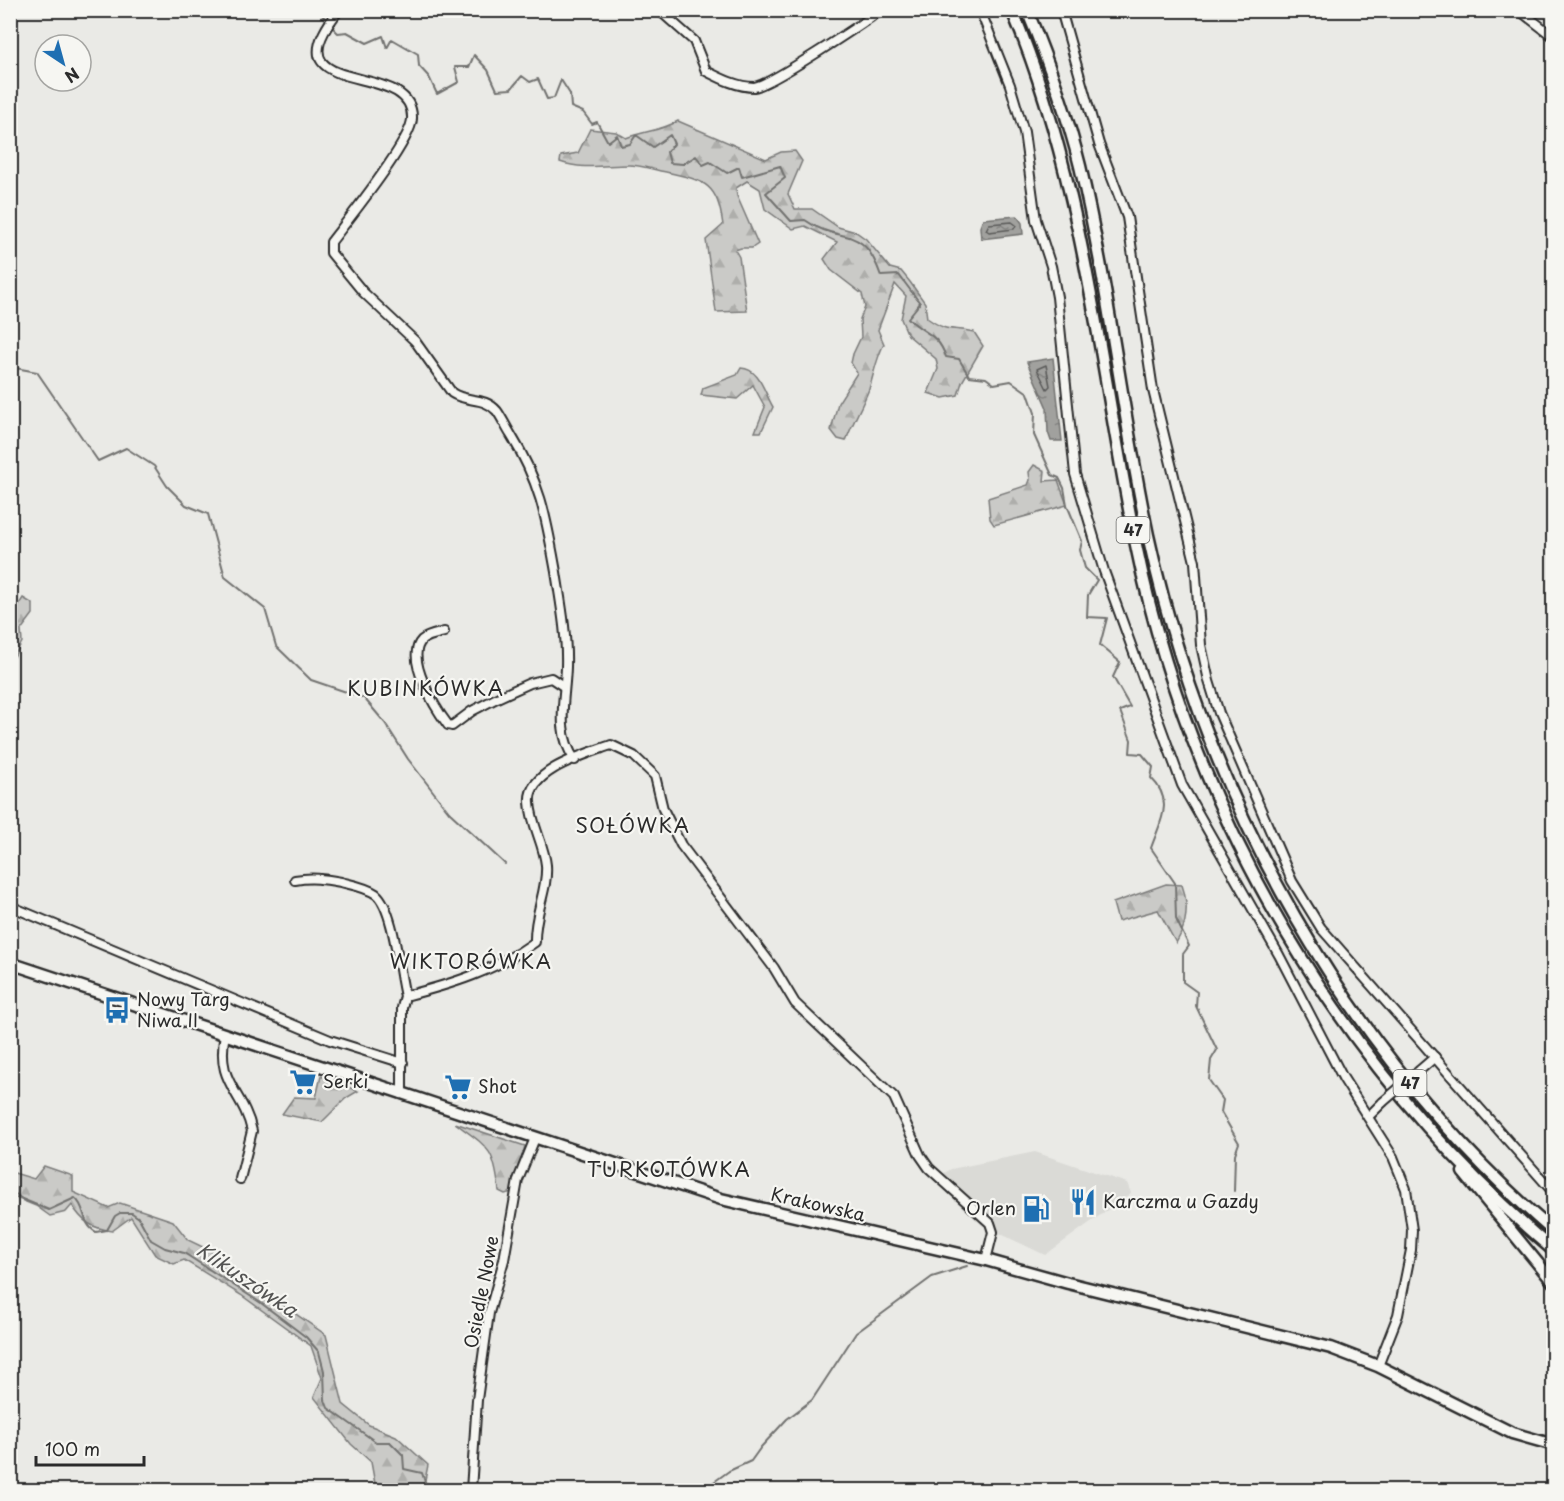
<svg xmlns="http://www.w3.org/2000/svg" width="1564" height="1501" viewBox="0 0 1564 1501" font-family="'Playpen Sans',sans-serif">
<defs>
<pattern id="forest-firs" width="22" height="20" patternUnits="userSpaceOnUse" patternTransform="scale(1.5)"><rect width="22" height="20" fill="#cacac7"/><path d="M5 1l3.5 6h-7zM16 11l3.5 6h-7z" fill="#aeaeab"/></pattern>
<pattern id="water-ripples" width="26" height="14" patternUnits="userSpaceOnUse" patternTransform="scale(1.5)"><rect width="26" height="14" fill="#a1a19e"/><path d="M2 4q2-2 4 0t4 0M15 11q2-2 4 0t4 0" fill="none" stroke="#838381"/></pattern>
</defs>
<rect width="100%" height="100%" fill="#eaeae6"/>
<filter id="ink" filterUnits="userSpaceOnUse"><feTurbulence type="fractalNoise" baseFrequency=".0167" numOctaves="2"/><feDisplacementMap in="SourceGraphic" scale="12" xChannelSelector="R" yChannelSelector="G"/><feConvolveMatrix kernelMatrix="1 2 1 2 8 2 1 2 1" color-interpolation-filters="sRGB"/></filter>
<g filter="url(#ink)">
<path fill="#dadad6" d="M1035,1152L1127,1183L1131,1193L1045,1255L982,1225L933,1180L951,1169Z"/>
<g fill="url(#forest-firs)" stroke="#7a7a79" stroke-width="1.5">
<path d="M678,121L766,159L781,152L795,151L802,161L788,194L795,209H812L838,227L856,232L866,239L890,268L901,271L910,282L925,303L927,318C950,334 949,326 974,332L983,346L962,382L958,395L943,398L928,393L938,369L936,359L908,335L901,319L906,296L895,284L878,330L884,344C876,359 874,374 869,389C862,407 852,423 846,441L838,439L831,430L838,403L857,373L851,363L853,354L861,337L860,319L865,307L862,294L831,270L824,259L837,242L805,226L793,229L765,209L760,189L747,181L736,188L737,196L758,244L752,248H741L735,250L739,257L747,311L716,312L706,240L723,225C717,182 705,181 666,172C654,170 641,165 629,165C605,165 583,170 560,162L561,156L578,153L590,129L616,132L626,138C644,131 661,131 678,121Z"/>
<path d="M741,368C760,369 764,392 773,407L761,432H755L765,407L753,385L737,399L701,395L703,388L737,375Z"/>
<path d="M1034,465L1045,471L1044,481L1058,480L1067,505L994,525L990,519L988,498L1028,485L1030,480L1029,472Z"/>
<path d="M23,598L33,604V614L21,630L22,642L11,662V617Z"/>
<path d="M1166,884L1182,885C1189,905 1187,925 1176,943L1158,910L1118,921L1113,903Z"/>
<path d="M321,1076L358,1091L346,1098L322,1122L282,1114L294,1097L316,1098Z"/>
<path d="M455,1123L525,1146L512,1192L505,1194L499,1191C494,1148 489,1148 455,1123Z"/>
<path d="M44,1166L73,1176V1192L108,1208L120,1203L173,1221L188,1240L213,1252L238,1274L326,1335L343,1404L369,1425L396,1436L428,1465L423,1490H356L375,1484L371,1462L351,1444L314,1397L322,1378L311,1346L241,1295L184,1260L174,1264L155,1255L131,1217L112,1231C92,1228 82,1222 72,1205L66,1212L50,1216L36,1206L11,1196V1172L34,1179Z"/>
</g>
<g fill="url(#water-ripples)" stroke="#727270" stroke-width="1.5">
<path d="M1017,216L1022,223L1023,234L981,239L980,227L983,219Z"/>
<path d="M1053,358L1062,441H1051L1048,432L1047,408L1027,362Z"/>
</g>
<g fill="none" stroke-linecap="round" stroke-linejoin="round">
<g stroke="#5a5a59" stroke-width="1.5">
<path d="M1012,222L1016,225L1014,229L989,232L986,230L989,224Z"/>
<path d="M1046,365L1050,386L1047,389L1037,369Z"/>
</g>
<g stroke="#727270" stroke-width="2">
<path d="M318,10L328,22"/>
<path d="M331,26L338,33L347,32L367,43L383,36L387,48L392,39L418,54L419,66L429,77L437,94L459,82L455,67H469L474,55L488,70L497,90L511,89L522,76L530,82L538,79L547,99L554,98L561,80L570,94L571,107L583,112L592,124L597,122L608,142L617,135L621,146L630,144L636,135L653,147L670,135L674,144L667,152L670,163L683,164L696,156L703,165L710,162L727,173L739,167L742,177L780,166L785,178L766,193L791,221L805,220C841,246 862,221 881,276L899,275L920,303L908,318C925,335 937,332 946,357L959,359L969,376L986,378L994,384L1011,381L1028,393L1035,413L1034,435L1052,475L1059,478L1064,488L1067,505L1082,541L1080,550L1085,568L1097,580L1088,595L1087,617L1107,618L1100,645L1120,662L1113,677L1130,707L1120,711L1131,740L1130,753L1142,754L1153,767L1151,778C1175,801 1160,822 1151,848L1175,883L1176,919L1189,946L1183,954V982L1197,992L1196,1006L1217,1050L1211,1060L1209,1080L1223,1100L1221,1112L1239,1143L1235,1154L1234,1191"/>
<path d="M10,367L37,372L98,461L126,448L154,466L167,486L186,505L208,514L225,577L265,609L276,646L311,680L364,698L385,723L408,759L449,812L505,864"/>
<path d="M10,1190L22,1199L49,1210L75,1198C87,1208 81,1224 96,1232L107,1230L115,1216L120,1213H132L139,1218L151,1240L165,1248L184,1253L261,1303L306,1337L319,1352L324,1371L325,1400L328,1408L376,1442H390L403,1455L404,1469L422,1473L426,1485"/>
<path d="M427,1483L436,1490"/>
<path d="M423,1490L424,1489"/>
<path d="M695,1490L707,1487L729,1471L751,1461L761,1447L787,1419L812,1400L856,1333L932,1277L967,1266"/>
</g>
<defs>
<g id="minor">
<path d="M339,10C265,103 415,57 412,119C411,142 347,221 331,242V253L363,292L415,341L452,393C467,403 484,396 497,411C502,418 506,427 511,435C541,484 546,517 556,572C561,604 567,635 566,667C565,699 555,732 575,760"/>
<path d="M659,10L694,41L706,71C720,78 737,87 754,87C769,86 863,23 881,10"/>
<path d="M980,10L1010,85L1024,132L1036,220L1051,266L1057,297L1075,474L1104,571L1182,785L1279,955L1343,1078L1393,1157L1406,1189L1412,1230L1411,1250L1398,1315L1378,1366"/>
<path d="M1061,10L1099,144L1127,217L1153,390L1195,562L1201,645L1209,681L1219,713L1292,881L1321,928L1554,1193"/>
<path d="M1519,10L1554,37"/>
<path d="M444,632C436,634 428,635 422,640C404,658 436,709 448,725L452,726L472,711L497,698L530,683L551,678L563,686"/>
<path d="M295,880C312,877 324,879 341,882C353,885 366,887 376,894C394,909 399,973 405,996"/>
<path d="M10,906L330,1040L403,1063"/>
<path d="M225,1034C215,1084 243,1090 252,1131L240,1179"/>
<path d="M1420,1070L1435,1057"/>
<path d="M402,1094V1008L405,996C452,984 495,971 535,942C534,913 548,890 546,865C544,844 531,824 530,802C527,770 587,754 611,745L634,756L655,776L663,809L681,845L774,968L795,1003L894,1097L920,1155L929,1168L990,1223L993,1232L986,1260"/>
<path d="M1368,1117L1383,1102"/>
<path d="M471,1490L477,1400L489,1313L504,1260L518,1180L535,1138"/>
</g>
<g id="major">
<path d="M1012,10C1084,181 1099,365 1136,545C1192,818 1341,1070 1554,1251"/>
<path d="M1027,10C1048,61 1067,113 1080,166C1109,287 1122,413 1148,535C1206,801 1346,1053 1554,1232"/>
<path d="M10,963L721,1199L986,1260L1068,1283L1331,1348L1378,1366L1512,1433L1554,1445"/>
<path d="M1463,1172L1554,1283"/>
</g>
</defs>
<use href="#minor" stroke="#2b2b2b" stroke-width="12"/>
<use href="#major" stroke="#2b2b2b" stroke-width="15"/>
<use href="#minor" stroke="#f6f6f2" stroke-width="8"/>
<use href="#major" stroke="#f6f6f2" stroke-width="10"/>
<defs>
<path id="minor-bridge" d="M1383,1102L1420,1070"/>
</defs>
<use href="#minor-bridge" stroke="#2b2b2b" stroke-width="12" stroke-linecap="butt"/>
<use href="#minor-bridge" stroke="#f6f6f2" stroke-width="8"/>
</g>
</g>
<defs>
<symbol id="bus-bare" viewBox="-9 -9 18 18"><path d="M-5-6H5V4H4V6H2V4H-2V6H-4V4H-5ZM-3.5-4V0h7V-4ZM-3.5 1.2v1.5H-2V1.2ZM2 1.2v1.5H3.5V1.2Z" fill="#1f6fb2" stroke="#f6f6f2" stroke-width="2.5" paint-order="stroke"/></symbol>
<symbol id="supermarket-bare" viewBox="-9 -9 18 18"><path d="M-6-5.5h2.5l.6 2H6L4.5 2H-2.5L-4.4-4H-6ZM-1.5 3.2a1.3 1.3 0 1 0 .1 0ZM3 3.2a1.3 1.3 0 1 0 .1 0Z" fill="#1f6fb2" stroke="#f6f6f2" stroke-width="2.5" paint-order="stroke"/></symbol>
<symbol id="restaurant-bare" viewBox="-9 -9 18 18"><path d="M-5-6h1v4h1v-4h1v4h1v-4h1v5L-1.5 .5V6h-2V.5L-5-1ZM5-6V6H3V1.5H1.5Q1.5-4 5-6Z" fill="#1f6fb2" stroke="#f6f6f2" stroke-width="2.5" paint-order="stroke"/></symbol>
<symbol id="fuel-bare" viewBox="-9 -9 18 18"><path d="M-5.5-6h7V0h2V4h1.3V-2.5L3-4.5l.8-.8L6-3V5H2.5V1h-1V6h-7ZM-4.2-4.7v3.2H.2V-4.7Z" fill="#1f6fb2" stroke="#f6f6f2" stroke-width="2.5" paint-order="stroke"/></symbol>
</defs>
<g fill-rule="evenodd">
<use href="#bus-bare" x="98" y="991" width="38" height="38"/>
<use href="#supermarket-bare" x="284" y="1063" width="38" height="38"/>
<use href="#supermarket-bare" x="439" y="1068" width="38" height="38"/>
<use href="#restaurant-bare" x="1064" y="1183" width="38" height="38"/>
<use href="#fuel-bare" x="1017" y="1190" width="38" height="38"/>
</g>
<g text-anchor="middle" stroke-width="4.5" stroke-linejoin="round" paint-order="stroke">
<g fill="#f6f6f2" stroke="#686867" stroke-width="1.5">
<rect x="1116.5" y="517" width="33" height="26" rx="4.5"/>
<rect x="1393.5" y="1070" width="33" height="26" rx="4.5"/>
</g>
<g font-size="16" font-weight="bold" fill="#2b2b2b">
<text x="1133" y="536">47</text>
<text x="1410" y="1089">47</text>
</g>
<g font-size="18" fill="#2b2b2b" stroke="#f6f6f2" text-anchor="start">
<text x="137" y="1006">Nowy Targ<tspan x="137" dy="21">Niwa II</tspan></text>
<text x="323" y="1088">Serki</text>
<text x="478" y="1093">Shot</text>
<text x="1103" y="1208">Karczma u Gazdy</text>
<text x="1016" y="1215" text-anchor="end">Orlen</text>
</g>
<g font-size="18" fill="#2b2b2b" stroke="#f6f6f2">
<text transform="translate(818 1205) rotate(13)" y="6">Krakowska</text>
<text transform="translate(482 1292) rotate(-79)" y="6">Osiedle Nowe</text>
</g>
<g font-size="20" letter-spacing="1.5" fill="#2b2b2b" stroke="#f6f6f2">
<text x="426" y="696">KUBINKÓWKA</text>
<text x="633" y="833">SOŁÓWKA</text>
<text x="471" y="969">WIKTORÓWKA</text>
<text x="669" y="1177">TURKOTÓWKA</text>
</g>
<g font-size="20" font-style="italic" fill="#545453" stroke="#f6f6f2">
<text transform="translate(247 1280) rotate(34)" y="7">Klikuszówka</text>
</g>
</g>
<rect width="1564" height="1501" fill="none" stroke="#f6f6f2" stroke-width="36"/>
<rect x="18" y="18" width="1528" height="1465" fill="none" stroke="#2b2b2b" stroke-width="2" filter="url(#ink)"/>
<g transform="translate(63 63) rotate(144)"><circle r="28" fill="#f6f6f2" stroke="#a5a5a2" stroke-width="1.5"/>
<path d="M0-4.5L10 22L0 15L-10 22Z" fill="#1f6fb2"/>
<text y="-9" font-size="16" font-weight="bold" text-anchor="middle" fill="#2b2b2b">N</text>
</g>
<path d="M36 1456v9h108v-9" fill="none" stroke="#2b2b2b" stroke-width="3"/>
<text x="45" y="1456" font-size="18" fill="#2b2b2b" stroke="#f6f6f2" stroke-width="4.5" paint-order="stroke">100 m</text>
</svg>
